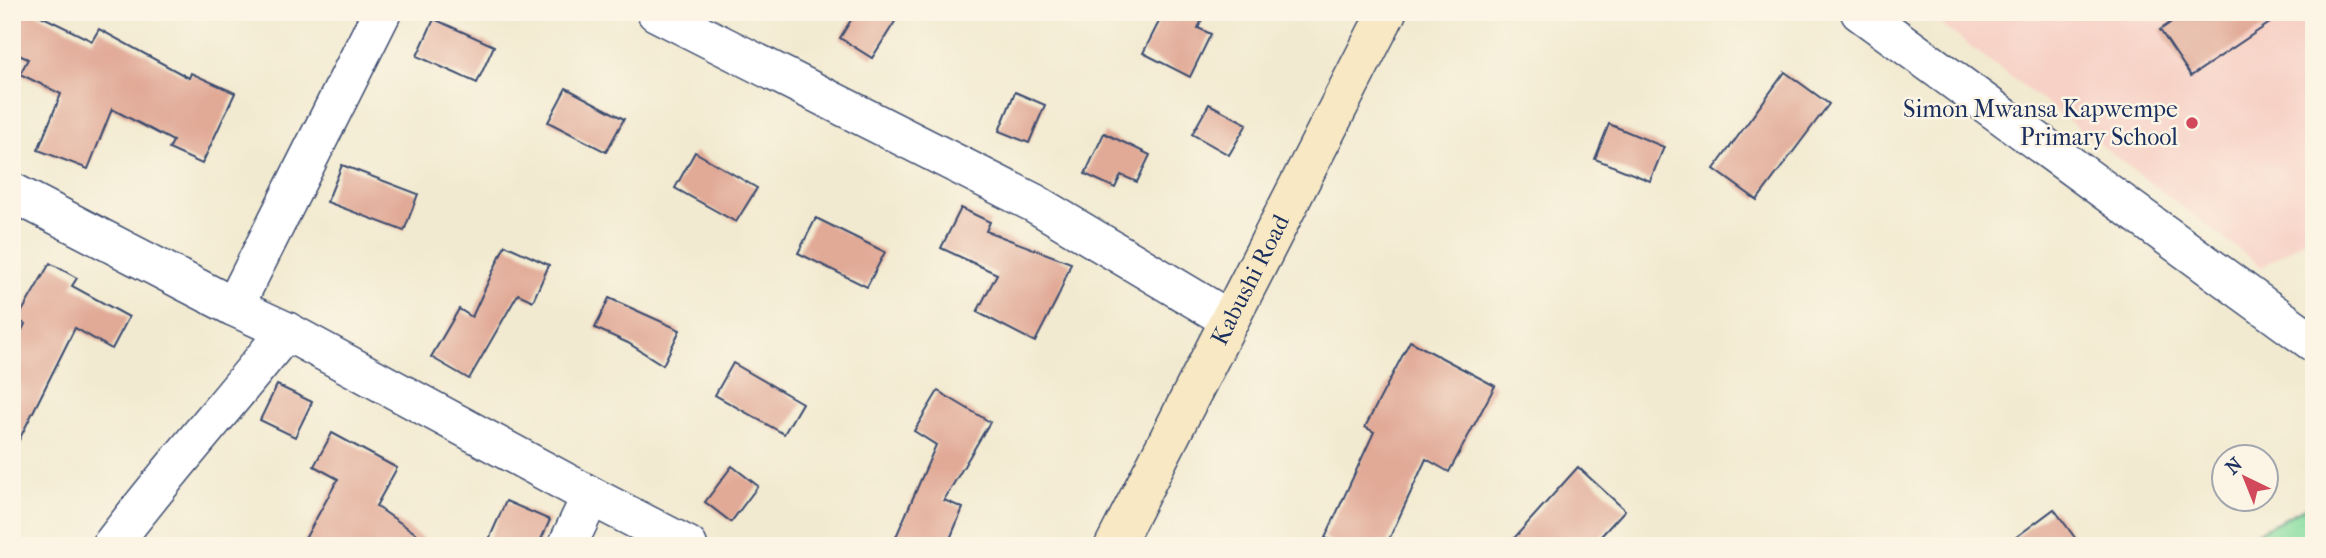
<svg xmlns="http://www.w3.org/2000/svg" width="2326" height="558" viewBox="0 0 2326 558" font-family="'IM FELL French Canon',serif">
<rect width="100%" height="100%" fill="#fcf5e5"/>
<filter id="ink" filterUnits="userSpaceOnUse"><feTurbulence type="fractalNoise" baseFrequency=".0143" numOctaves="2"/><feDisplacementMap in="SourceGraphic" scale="14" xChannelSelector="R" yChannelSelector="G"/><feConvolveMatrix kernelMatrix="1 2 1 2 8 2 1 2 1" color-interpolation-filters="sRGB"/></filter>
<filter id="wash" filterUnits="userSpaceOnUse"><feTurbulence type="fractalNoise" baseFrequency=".00686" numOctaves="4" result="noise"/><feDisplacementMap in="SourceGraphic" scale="28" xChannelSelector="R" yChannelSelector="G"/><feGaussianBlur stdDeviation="1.57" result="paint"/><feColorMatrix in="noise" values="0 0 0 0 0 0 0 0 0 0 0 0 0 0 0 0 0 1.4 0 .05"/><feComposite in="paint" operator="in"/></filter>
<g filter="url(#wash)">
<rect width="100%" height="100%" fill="#f2ead0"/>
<path fill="#f7d1c6" d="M1925,12H2314V234L2262,267Z"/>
<path fill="#87dda0" stroke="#51867f" stroke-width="2" d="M2314,503V546H2231Z"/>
<g id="blocks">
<g fill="#e1aa97">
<path d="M18,12H33L92,41L99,29L189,78L191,73L235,93L202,164L169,149L173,141L112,109L88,169L38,150L61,94L20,74L28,59L12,52V25Z"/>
<path d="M856,12H901L872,58L840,38Z"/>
<path d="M1164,12H1206L1198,28L1211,34L1190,77L1143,53Z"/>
<path d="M2186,12H2286L2191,76L2160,30Z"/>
<path d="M434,19L494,46L477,83L417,56Z"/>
<path d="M1785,72L1829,104L1757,200L1714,169Z"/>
<path d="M566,88L624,119L606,152L548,122Z"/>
<path d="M1015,92L1045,105L1029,143L999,131Z"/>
<path d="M1209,104L1247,124L1229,155L1192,134Z"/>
<path d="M1609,124L1664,147L1650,181L1595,159Z"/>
<path d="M1104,133L1150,155L1137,182L1121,175L1115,188L1085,174Z"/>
<path d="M695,152L757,188L736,222L675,188Z"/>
<path d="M342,165L418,194L404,231L327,202Z"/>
<path d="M961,208L990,222L986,231L1071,263L1058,297L1035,342L977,312L997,274L941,248Z"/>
<path d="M816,218L885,252L867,287L798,253Z"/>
<path d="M505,245L549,265L533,301L518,294L469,379L431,357L459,309L472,317Z"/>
<path d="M50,263L77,278L72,286L129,317L112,349L75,328L12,454V350L25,324L17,320Z"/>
<path d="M609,298L680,330L663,365L628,343L595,328Z"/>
<path d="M1410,341L1495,386L1449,472L1426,459L1386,546H1342L1325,538L1374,432L1365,427Z"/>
<path d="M733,363L802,403L784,434L715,395Z"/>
<path d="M277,385L312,402L295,437L260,420Z"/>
<path d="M938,391L990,422L944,500L963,508L947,546H892L936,445L914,431Z"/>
<path d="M332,433L397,468L376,506L434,546H301L338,479L314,466Z"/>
<path d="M732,466L758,486L731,522L705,502Z"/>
<path d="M1578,467L1625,510L1592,546H1507Z"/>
<path d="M506,501L550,520L538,546H486Z"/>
<path d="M2054,509L2081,546H2004Z"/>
</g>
</g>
</g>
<g filter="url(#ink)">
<use href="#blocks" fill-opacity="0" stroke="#3b4b6f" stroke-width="2"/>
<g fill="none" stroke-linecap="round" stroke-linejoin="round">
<defs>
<g id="street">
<path d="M656,12L1034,203L1230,320"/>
<path d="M1860,12L2314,343"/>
<path d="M12,192L234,307L286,331L591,496L688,546"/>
<path d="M234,307L382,12"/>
<path d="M111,546C167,472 229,403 286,331"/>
<path d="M567,546L591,496"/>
</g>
<g id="secondary">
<path id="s1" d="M1114,546L1387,12"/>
</g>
</defs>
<use href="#street" stroke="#3b4b6f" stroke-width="41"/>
<use href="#secondary" stroke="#3b4b6f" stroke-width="41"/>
<use href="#street" stroke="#fff" stroke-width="38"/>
<use href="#secondary" stroke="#f8e8c3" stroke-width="38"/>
</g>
</g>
<circle fill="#d1495b" stroke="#fcf5e5" stroke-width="2.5" cx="2192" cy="123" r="7"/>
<g text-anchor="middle" stroke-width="5" stroke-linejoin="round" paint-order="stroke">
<g font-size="24" fill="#1b2f5e" stroke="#fcf5e5" text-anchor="end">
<text x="2178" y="117">Simon Mwansa Kapwempe<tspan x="2178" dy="28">Primary School</tspan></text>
</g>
<g font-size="24" fill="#1b2f5e" stroke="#fcf5e5">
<text dy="8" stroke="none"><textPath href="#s1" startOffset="299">Kabushi Road</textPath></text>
</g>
</g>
<rect width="2326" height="558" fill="none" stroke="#fcf5e5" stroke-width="42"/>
<g transform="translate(2245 478) rotate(317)"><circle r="33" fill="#fcf5e5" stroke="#a2a6af" stroke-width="2"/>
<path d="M0-5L12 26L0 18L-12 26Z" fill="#d1495b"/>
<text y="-10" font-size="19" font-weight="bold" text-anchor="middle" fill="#1b2f5e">N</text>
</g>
</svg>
